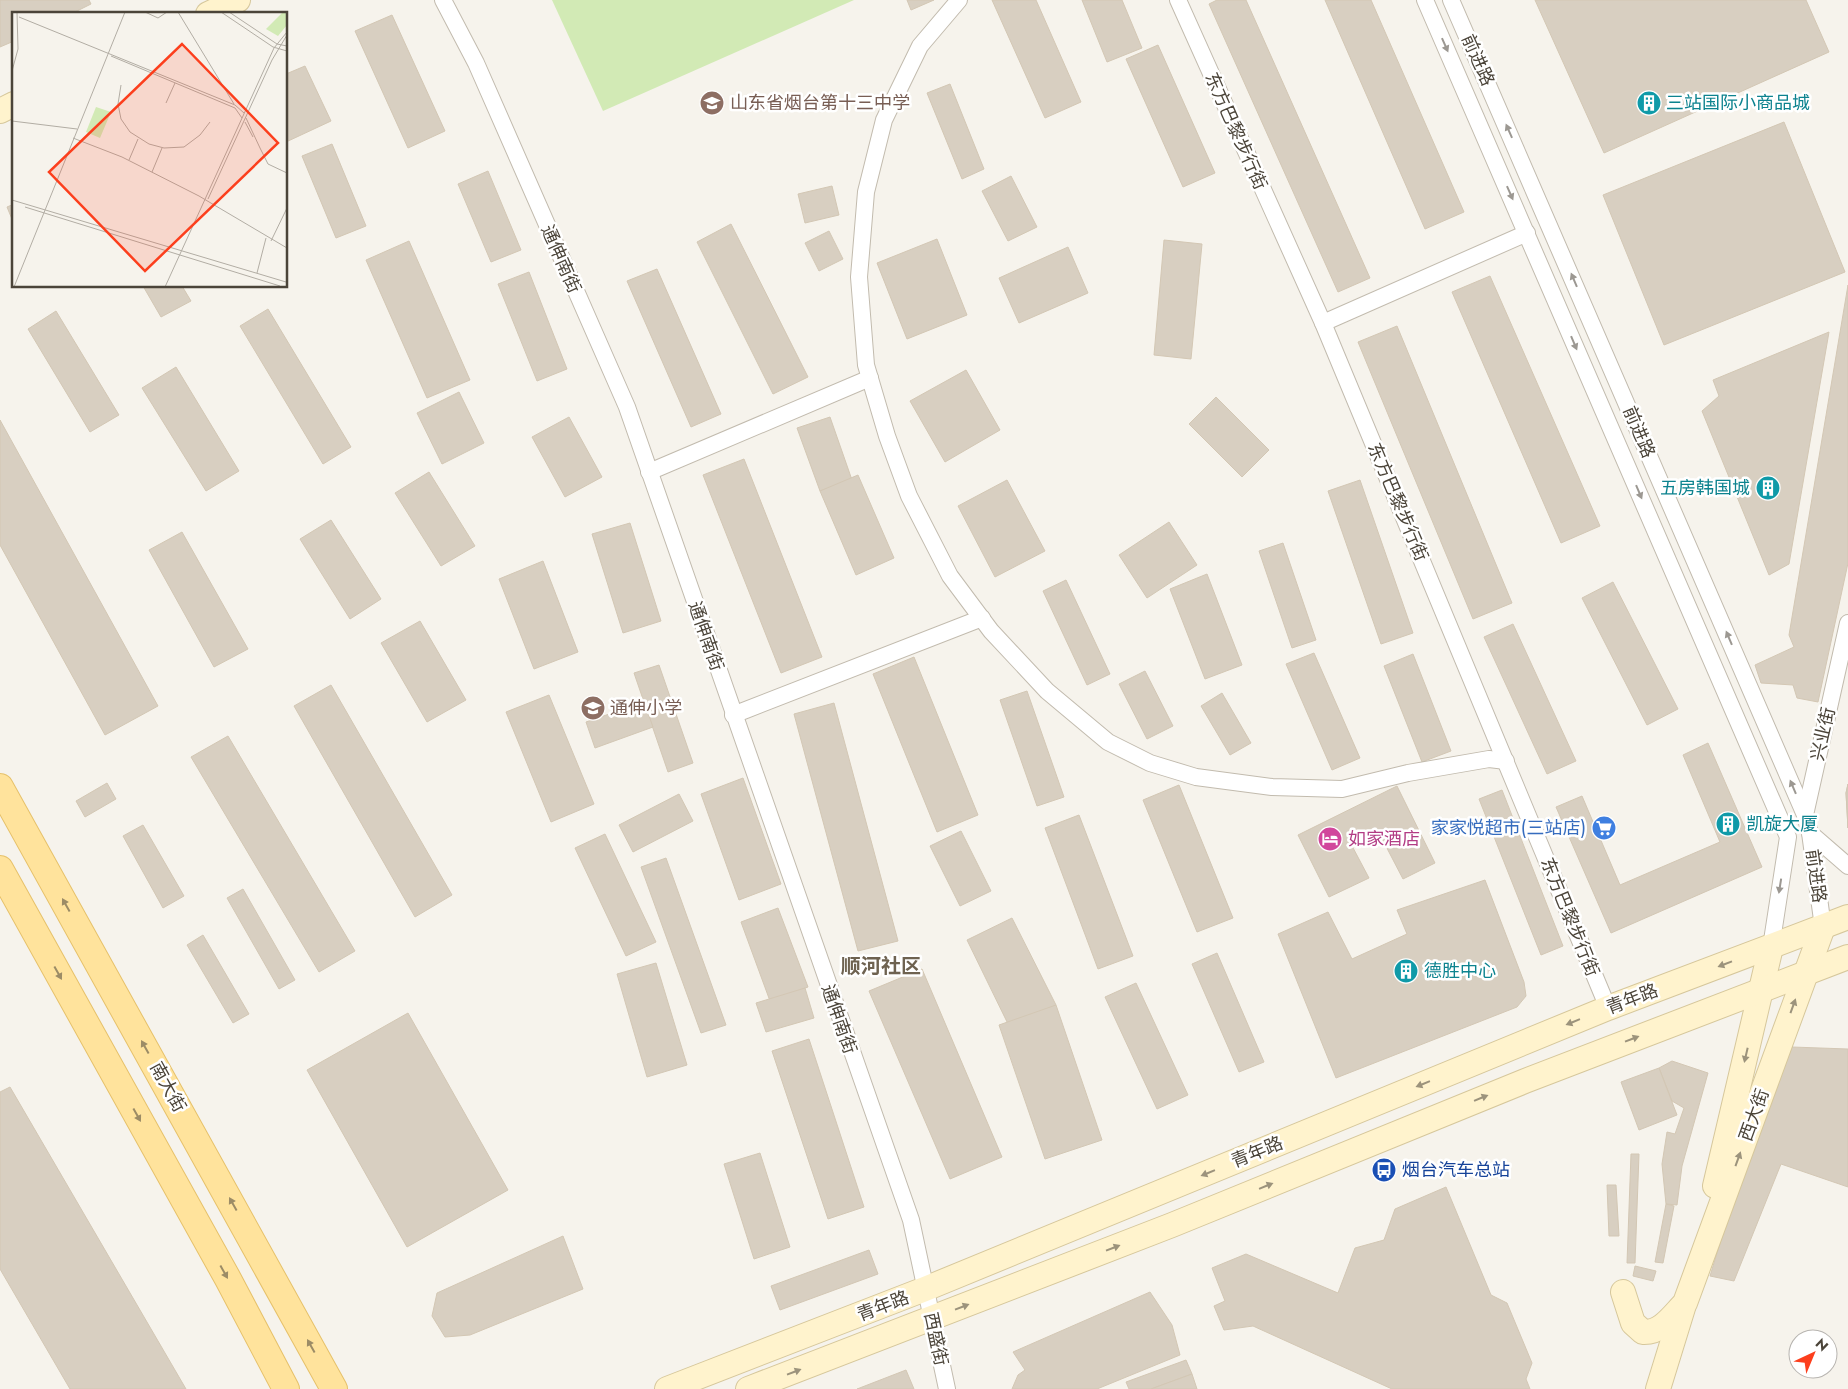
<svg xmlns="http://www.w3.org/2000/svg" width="1848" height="1389" viewBox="0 0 1848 1389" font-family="Jost,'Noto Sans SC',sans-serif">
<rect width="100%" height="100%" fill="#f6f3ec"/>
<path fill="#d2eab5" d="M552,0H854L603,111Z"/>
<g fill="#d8cfc1" stroke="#d3c7b4">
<path d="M0,0H89L91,4L71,14H14V41L0,47Z"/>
<path d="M907,0H934L911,10Z"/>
<path d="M992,0H1036L1081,102L1045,118Z"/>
<path d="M1082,0H1122L1142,48L1107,62Z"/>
<path d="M1217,0H1246L1370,278L1338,292L1209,4Z"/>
<path d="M1325,0H1371L1464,212L1425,229Z"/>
<path d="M1535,0H1806L1829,52L1604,153Z"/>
<path d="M392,15L445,131L408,148L355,31Z"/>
<path d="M1158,45L1215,173L1183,187L1126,59Z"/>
<path d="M305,66L331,121L286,142V74Z"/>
<path d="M950,84L984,169L962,179L927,93Z"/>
<path d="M1784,122L1845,272L1664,345L1603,195Z"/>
<path d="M332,144L366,226L336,238L302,156Z"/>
<path d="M488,171L521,250L491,262L458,184Z"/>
<path d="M1011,176L1037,227L1008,241L982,191Z"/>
<path d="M832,186L839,215L805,223L798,194Z"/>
<path d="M14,204V224L7,207Z"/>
<path d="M731,224L808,377L773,394L697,242Z"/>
<path d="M829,231L843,259L819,271L805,243Z"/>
<path d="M937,239L967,315L907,339L877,263Z"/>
<path d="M1164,240L1202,244L1191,359L1154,355Z"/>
<path d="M409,241L470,380L427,398L366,260Z"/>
<path d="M1068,247L1088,293L1019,323L999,278Z"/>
<path d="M657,269L721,414L691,427L627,281Z"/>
<path d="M529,272L567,369L537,381L498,284Z"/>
<path d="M1490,276L1600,526L1561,543L1452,292Z"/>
<path d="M1848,285V563L1818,702L1797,698L1793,685L1761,683L1755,665L1794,647L1789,635Z"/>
<path d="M143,286H182L191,301L161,317Z"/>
<path d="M268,309L351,447L323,464L240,326Z"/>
<path d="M56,311L119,415L90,432L28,329Z"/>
<path d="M1397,326L1512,603L1473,619L1358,342Z"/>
<path d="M1829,332L1789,564L1769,575L1702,411L1719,396L1713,380Z"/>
<path d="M176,367L239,471L206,491L142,388Z"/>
<path d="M966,370L1000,430L945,462L910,401Z"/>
<path d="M459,392L484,443L442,464L417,413Z"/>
<path d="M1216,397L1269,450L1242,477L1189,424Z"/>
<path d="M569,417L602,477L565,497L532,437Z"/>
<path d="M830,417L852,480L820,491L797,428Z"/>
<path d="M0,420L158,706L105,735L0,545Z"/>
<path d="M744,459L822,657L781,673L703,475Z"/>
<path d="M429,472L475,546L441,566L395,493Z"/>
<path d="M858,475L894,558L856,575L820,491Z"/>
<path d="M1007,480L1045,551L995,577L958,506Z"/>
<path d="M1360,480L1413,633L1381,644L1328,491Z"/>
<path d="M331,520L381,599L350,619L300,539Z"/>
<path d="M1169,522L1197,565L1147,598L1119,555Z"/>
<path d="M630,523L661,621L623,633L592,534Z"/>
<path d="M182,532L248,649L214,667L149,550Z"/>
<path d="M1283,543L1316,640L1292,648L1259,551Z"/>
<path d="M543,561L578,652L534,669L499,579Z"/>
<path d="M1207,574L1242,665L1205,679L1170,589Z"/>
<path d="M1066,580L1110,674L1087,685L1043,591Z"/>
<path d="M1613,582L1678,709L1647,725L1582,598Z"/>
<path d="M420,621L466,700L427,722L381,643Z"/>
<path d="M1513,624L1576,761L1547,774L1484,637Z"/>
<path d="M1314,653L1360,758L1332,770L1286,664Z"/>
<path d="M1413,654L1451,751L1422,762L1384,666Z"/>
<path d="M914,657L978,815L937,832L873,674Z"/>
<path d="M659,665L693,763L668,772L634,673Z"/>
<path d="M1145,671L1173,726L1147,739L1119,684Z"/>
<path d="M331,685L452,895L415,917L294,706Z"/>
<path d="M1027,691L1064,797L1037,806L1000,700Z"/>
<path d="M1222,693L1251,743L1230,755L1201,706Z"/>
<path d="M549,695L594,804L551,822L506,712Z"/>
<path d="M644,702L653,727L595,748L586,722Z"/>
<path d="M834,703L898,941L858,951L794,714Z"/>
<path d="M228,736L355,951L319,972L191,757Z"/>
<path d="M1708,743L1762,867L1611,933L1556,807L1582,796L1620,885L1720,842L1683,755Z"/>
<path d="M743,778L781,884L739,900L701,794Z"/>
<path d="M107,783L116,799L85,817L76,801Z"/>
<path d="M1848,784V828L1846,793Z"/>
<path d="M1848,784V828L1846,793Z"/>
<path d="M1179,785L1233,918L1197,932L1143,800Z"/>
<path d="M1397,786L1435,863L1403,879L1378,831L1351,844L1369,878L1329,897L1298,835Z"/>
<path d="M1502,790L1563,946L1541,955L1479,799Z"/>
<path d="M679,794L693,821L633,852L619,825Z"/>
<path d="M1079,815L1133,956L1098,969L1045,828Z"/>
<path d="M143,825L184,896L163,908L123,836Z"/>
<path d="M961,831L991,891L960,906L930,846Z"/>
<path d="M605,834L656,942L626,956L575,848Z"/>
<path d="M666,858L726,1025L701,1033L641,867Z"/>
<path d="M1485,880L1524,982L1526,996L1517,1007L1336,1078L1278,934L1328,912L1352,959L1407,934L1397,910Z"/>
<path d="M243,889L295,980L279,989L227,898Z"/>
<path d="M778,908L808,987L770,1001L741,922Z"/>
<path d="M1012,918L1056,1005L1010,1028L967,940Z"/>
<path d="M203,935L249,1014L233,1023L187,945Z"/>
<path d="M1217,953L1264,1062L1239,1072L1192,964Z"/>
<path d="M656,963L687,1065L647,1077L617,974Z"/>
<path d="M922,969L1002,1157L950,1179L869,991Z"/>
<path d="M1136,983L1188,1095L1157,1109L1105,997Z"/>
<path d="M805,988L814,1018L766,1032L756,1003Z"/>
<path d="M1056,1005L1102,1140L1045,1159L999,1025Z"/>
<path d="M408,1013L508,1190L407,1247L307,1070Z"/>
<path d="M809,1039L864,1207L828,1219L772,1051Z"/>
<path d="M1792,1047L1848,1049V1187L1781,1164L1734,1281L1710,1276L1742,1171Z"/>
<path d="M1672,1061L1708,1073L1682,1166L1677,1205L1666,1204L1662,1164L1667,1132L1675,1134L1684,1108L1672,1101L1659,1068Z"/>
<path d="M1659,1068L1677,1115L1639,1130L1621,1082Z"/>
<path d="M10,1087L186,1389H70L0,1269V1092Z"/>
<path d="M760,1153L790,1247L754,1259L724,1164Z"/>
<path d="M1631,1154H1639L1635,1263H1627Z"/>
<path d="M1607,1185H1616L1619,1236H1609Z"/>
<path d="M1446,1187L1491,1295L1507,1303L1532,1363L1526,1379L1530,1389H1392L1253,1326L1224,1330L1214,1306L1225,1301L1212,1268L1246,1254L1338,1293L1355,1248L1384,1240L1395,1209Z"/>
<path d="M1666,1204L1674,1206L1663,1263L1655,1262Z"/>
<path d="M563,1236L583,1289L470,1335L445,1337L432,1316L437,1293Z"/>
<path d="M869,1250L878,1274L780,1310L771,1286Z"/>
<path d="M1635,1266L1656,1271L1653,1281L1633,1276Z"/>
<path d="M1150,1292L1172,1325L1180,1355L1097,1389H1012L1018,1375L1025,1370L1013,1352Z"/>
<path d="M1186,1360L1192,1374L1151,1389H1129L1126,1382Z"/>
<path d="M906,1370L914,1389H857Z"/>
<path d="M1192,1374L1197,1389H1151Z"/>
</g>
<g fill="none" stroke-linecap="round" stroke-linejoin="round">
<defs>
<g id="street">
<path d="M443,0L476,63L627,407L911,1220L947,1389"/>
<path d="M959,0L920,46L884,120L866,192L859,277L866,365L887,436L909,496L950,576L991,631L1047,691L1108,742L1150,763L1196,777L1272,787L1342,789L1408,773L1489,759L1506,761"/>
<path d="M1178,0L1323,323L1608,1008"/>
<path d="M1425,0L1788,837L1771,947"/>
<path d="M1451,0L1805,815L1810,833L1823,927"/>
<path d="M1323,323L1527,233"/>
<path d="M649,472L870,378"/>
<path d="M733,715L982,618"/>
<path d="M1805,815L1848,623"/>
<path d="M1810,833L1848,866"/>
</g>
<g id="secondary">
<path d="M208,14L238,0"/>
<path d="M0,111L14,104"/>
<path d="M1715,1186L1771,947"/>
<path d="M1623,1292L1633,1323L1643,1332C1662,1333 1673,1315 1685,1303L1823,927"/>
<path d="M667,1389L925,1289L1608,1008L1848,917"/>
<path d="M748,1389L1172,1225L1525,1081L1848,957"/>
<path d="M1658,1389L1683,1308"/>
</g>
<g id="primary">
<path d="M0,787L334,1389"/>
<path d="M0,869L228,1279L286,1389"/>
</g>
</defs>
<use href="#street" stroke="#c2bbae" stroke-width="18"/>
<use href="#secondary" stroke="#d6c79b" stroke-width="26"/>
<use href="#primary" stroke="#e6c16a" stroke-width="28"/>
<use href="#street" stroke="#fff" stroke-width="16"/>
<use href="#secondary" stroke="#fff3cd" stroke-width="24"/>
<use href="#primary" stroke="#ffe39c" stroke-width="26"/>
</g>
<defs><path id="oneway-solid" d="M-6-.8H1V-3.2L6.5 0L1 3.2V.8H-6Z" transform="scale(1.25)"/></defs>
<g fill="#9c9892">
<use href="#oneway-solid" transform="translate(1445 45) rotate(66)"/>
<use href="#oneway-solid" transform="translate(1509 131) rotate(-114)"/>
<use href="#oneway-solid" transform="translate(1510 193) rotate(66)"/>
<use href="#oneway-solid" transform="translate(1574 280) rotate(-113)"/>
<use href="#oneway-solid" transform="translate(1574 343) rotate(67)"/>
<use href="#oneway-solid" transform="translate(1639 492) rotate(67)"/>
<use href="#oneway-solid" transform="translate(1729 638) rotate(-113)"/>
<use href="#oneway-solid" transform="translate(1793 787) rotate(-113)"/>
<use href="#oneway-solid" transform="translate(1780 886) rotate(99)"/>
</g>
<g fill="#9c8c66">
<use href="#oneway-solid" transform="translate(66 905) rotate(-119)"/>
<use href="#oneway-solid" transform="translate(58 973) rotate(61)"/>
<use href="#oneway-solid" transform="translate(145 1047) rotate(-119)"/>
<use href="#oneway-solid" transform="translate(137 1115) rotate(61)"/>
<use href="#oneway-solid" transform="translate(233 1204) rotate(-119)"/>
<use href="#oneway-solid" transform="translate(224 1272) rotate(61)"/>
<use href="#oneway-solid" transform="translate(311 1346) rotate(-119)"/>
</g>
<g fill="#9c937c">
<use href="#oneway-solid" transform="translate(1725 964) rotate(159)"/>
<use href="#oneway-solid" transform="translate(1793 1006) rotate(-70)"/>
<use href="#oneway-solid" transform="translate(1573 1022) rotate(158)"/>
<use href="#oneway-solid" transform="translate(1632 1039) rotate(-21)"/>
<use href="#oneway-solid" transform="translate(1746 1055) rotate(103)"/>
<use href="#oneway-solid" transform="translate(1423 1084) rotate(158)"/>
<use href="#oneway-solid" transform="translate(1481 1098) rotate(-22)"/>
<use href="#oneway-solid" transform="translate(1738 1159) rotate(-70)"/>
<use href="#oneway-solid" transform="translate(1208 1173) rotate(158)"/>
<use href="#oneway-solid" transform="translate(1266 1186) rotate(-22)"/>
<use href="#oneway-solid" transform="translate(1113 1248) rotate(-21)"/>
<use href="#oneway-solid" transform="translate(962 1307) rotate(-21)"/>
<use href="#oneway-solid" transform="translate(794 1372) rotate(-21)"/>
</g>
<defs>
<symbol id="school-disc" viewBox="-11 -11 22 22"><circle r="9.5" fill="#8d6e63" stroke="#fff"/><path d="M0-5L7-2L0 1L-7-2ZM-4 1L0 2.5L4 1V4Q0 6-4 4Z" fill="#fff"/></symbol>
<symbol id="building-disc" viewBox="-11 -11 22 22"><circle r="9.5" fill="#0f9aa8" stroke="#fff"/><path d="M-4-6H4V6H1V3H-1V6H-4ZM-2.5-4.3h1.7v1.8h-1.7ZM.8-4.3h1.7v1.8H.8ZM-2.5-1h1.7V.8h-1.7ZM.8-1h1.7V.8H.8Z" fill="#fff"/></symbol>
<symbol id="supermarket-disc" viewBox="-11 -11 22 22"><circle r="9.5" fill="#3f7fe0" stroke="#fff"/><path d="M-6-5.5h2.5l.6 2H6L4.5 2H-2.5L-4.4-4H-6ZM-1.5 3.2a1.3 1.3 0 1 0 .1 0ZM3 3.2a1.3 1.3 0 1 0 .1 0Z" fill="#fff"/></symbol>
<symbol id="hotel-disc" viewBox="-11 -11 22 22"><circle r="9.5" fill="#d1479c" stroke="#fff"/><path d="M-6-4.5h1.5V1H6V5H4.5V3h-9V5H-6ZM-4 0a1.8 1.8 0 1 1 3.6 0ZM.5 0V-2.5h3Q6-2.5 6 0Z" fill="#fff"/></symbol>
<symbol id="bus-disc" viewBox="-11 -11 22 22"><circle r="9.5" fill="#1a4fb4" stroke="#fff"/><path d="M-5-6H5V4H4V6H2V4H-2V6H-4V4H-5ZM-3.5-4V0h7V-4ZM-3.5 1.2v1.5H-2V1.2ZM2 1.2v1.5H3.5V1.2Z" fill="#fff"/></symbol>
</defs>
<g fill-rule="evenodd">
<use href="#school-disc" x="698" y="89" width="28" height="28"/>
<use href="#building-disc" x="1635" y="89" width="28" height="28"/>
<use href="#building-disc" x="1754" y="474" width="28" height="28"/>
<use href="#school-disc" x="579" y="694" width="28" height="28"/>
<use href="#building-disc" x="1714" y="810" width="28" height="28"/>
<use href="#supermarket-disc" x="1590" y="814" width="28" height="28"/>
<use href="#hotel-disc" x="1316" y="825" width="28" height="28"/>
<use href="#building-disc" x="1392" y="957" width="28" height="28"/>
<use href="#bus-disc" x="1370" y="1156" width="28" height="28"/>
</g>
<g text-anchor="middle" stroke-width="5" stroke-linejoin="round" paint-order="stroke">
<g font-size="18" fill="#4b4439" stroke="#fff">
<text transform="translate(1478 60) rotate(66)" y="6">前进路</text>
<text transform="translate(1236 131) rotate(66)" y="6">东方巴黎步行街</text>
<text transform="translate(561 259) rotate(66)" y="6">通伸南街</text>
<text transform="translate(1639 432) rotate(67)" y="6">前进路</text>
<text transform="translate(1398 502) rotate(67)" y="6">东方巴黎步行街</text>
<text transform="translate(706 636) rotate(71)" y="6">通伸南街</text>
<text transform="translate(1823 734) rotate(-77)" y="6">兴业街</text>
<text transform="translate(1816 876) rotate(82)" y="6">前进路</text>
<text transform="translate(1570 917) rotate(68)" y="6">东方巴黎步行街</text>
<text transform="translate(1632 999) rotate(-21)" y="6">青年路</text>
<text transform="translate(839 1019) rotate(71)" y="6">通伸南街</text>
<text transform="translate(168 1087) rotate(61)" y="6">南大街</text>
<text transform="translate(1754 1115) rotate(-70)" y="6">西大街</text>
<text transform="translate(1257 1152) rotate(-22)" y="6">青年路</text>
<text transform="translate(883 1306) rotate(-21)" y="6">青年路</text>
<text transform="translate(936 1339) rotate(78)" y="6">西盛街</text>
</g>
<g font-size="18" fill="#785e54" stroke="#fff" text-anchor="start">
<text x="730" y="109">山东省烟台第十三中学</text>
<text x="610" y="714">通伸小学</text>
</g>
<g font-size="18" fill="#0d838f" stroke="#fff" text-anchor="start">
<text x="1666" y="109">三站国际小商品城</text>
<text x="1750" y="494" text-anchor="end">五房韩国城</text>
<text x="1746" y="830">凯旋大厦</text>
<text x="1424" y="977">德胜中心</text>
</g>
<g font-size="18" fill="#366cbe" stroke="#fff" text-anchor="end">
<text x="1586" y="834">家家悦超市(三站店)</text>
</g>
<g font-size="18" fill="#b23c85" stroke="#fff" text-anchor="start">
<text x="1348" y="845">如家酒店</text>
</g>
<g font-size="18" fill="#164399" stroke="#fff" text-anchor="start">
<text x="1402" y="1176">烟台汽车总站</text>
</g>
<g font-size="20" font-weight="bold" fill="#6e6250" stroke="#fff">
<text x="881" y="973">顺河社区</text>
</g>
</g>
<g transform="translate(12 12)">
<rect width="275" height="275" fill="#f6f3ec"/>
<path d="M271,0H275V13L266,24L254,17ZM84,95L99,100L88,126L74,120Z" fill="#d2eab5"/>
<path fill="none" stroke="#b2ada4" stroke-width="1" d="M133,0L146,6L155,0M166,0L222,92M209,0L261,35L275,39M217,0L265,32L275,34M7,5L223,93L232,101M99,44L223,96L230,106M0,59L6,37L5,0M109,73L106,92L109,107L118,120L137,132L152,136L172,135L188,123L198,110M154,91L163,71M234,106L248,136M0,109L65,117M233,110L241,125M61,126L110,145L187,184L275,236M248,136L256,152L275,161M117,148L126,127M140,160L150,136M196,187L260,48L275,23M0,188L274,270M13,195L268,274M259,229L275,196M245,261L254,226M2,275L113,0M153,275L262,36L275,20"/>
<path fill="#fc3f1d" fill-opacity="0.15" stroke="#fc3f1d" stroke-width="2.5" d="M170,32L266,131L133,259L37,160Z"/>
<rect width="275" height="275" fill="none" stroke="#4b4439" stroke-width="2.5"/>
</g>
<g transform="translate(1813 1354) rotate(44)"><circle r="24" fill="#ffffff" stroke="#b7b4b0"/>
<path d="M0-4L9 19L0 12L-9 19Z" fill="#fc3f1d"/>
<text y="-8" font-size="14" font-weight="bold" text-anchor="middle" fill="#4b4439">N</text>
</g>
</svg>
